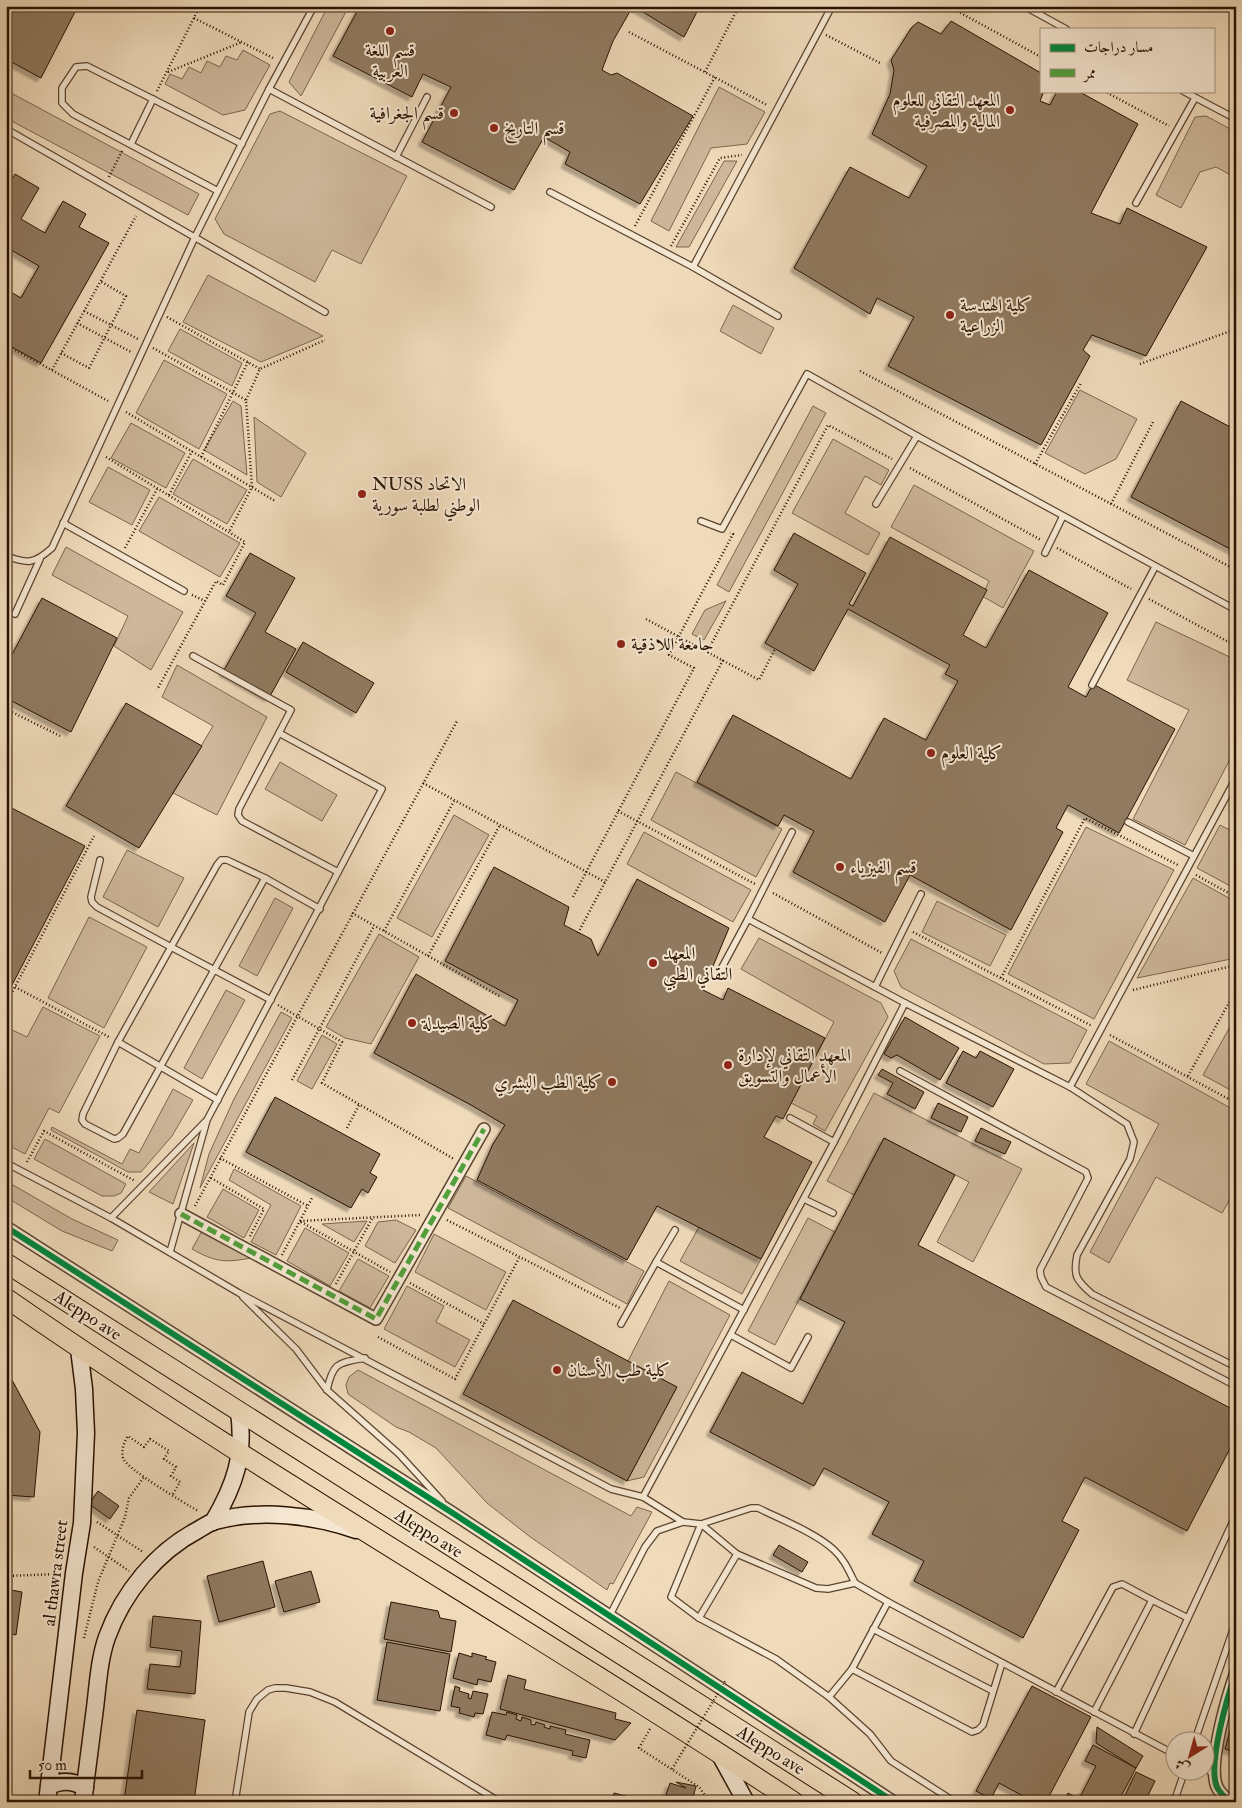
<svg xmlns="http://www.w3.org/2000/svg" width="1242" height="1808" viewBox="0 0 1242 1808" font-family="'IM FELL Double Pica',Amiri,serif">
<defs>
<filter id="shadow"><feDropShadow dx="-4" dy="4" stdDeviation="1" flood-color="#0004"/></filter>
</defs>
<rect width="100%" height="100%" fill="#efdaba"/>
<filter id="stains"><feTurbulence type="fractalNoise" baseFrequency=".004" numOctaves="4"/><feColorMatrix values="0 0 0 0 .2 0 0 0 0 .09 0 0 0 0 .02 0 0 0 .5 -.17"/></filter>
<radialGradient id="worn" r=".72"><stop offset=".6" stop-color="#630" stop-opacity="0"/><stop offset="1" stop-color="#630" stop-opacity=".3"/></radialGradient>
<g fill="#ceb89b" stroke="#7c654e">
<path d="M328,6H349L301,96L289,82Z"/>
<path d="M243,50L270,65L245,110L223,115L165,84L170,74L182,79L189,67L201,73L207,61L220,67L226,56L237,60Z"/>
<path d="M719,87L765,112L747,144L711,148L669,231L651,221Z"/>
<path d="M13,94L199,194L188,215L6,118V106Z"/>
<path d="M280,111L407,176L361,264L332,250L315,282L224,234L215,219L270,114Z"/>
<path d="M1206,116L1236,132V178L1216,167L1200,172L1181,208L1156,195L1195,117Z"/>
<path d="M724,161H737L689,247H676Z"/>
<path d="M208,275L323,336L261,362L183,322Z"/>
<path d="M733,305L774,328L761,354L720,331Z"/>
<path d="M180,329L242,363L232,386L168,351Z"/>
<path d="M164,360L227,394L199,449L136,413Z"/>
<path d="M1080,390L1137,419L1116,459L1085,474L1045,453Z"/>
<path d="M233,401L241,406L247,475L204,450Z"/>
<path d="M813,406L826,413L729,592L717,585Z"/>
<path d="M254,417L306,453L281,497L257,482Z"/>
<path d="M131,423L185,453L166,488L111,458Z"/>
<path d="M833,439L889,470L881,485L865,476L845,513L880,533L868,555L792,513Z"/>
<path d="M193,459L247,490L227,524L173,494Z"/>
<path d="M108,467L150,490L132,525L89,502Z"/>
<path d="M914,485L1034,551L1003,608L982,596L989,581L891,527Z"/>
<path d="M159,497L240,543L220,577L139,531Z"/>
<path d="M66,547L183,612L151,670L114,646L128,616L52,575Z"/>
<path d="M726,601L704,640L692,634L705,610Z"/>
<path d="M1156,622L1236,660V748L1185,845L1133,819L1189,710L1127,680Z"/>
<path d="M177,665L267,717L217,815L173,793L213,726L162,697Z"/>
<path d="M280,762L337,795L322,821L265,789Z"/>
<path d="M676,772L782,829L756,877L651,820Z"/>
<path d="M454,815L489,835L432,937L397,918Z"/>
<path d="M1220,825L1236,833V885L1234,888L1197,868Z"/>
<path d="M1086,827L1174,870L1094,1019L1008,974Z"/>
<path d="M644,832L751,890L733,922L627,864Z"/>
<path d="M127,850L184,878L158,927L103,897Z"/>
<path d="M1193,878L1236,902V958L1137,978Z"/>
<path d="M275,898L293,908L257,976L239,966Z"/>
<path d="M937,901L1006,935L990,966L922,932Z"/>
<path d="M89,917L147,947L104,1028L48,998Z"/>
<path d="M379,934L419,957L371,1044L345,1038L326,1027Z"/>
<path d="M759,938L881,1003L888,1017L825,1131L813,1124L817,1116L791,1103L834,1022L741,969Z"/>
<path d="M911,939L1087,1030L1070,1063L1044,1064L901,987L894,971Z"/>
<path d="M226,990L245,1000L202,1079L184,1068Z"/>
<path d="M43,1007L100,1036L59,1113L49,1108L25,1154L6,1144V1027L27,1037Z"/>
<path d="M281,1012L292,1018L200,1188L209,1154L234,1099Z"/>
<path d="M1236,1016V1093L1203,1075Z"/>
<path d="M322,1035L337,1044L312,1089L297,1081Z"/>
<path d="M1109,1041L1236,1111V1189L1222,1213L1156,1177L1109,1263L1090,1252L1159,1124L1086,1084Z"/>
<path d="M173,1089L193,1100L172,1136L141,1172H128L51,1130L52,1127L122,1164L130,1149L139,1153Z"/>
<path d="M874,1093L1022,1169L973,1262L937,1242L969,1182L884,1138L854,1195L827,1181Z"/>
<path d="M45,1139L126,1184L121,1193L114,1196H102L34,1159Z"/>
<path d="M194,1143L173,1204L149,1192Z"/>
<path d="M234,1169L301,1206L276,1255L251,1242L271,1205L229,1180Z"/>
<path d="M466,1176L644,1271L627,1304L448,1208Z"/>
<path d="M6,1181L72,1219L118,1240L112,1251L62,1231L6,1197Z"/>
<path d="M223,1189L259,1210L244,1238L207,1217Z"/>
<path d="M808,1218L835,1232L775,1345L748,1331Z"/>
<path d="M396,1220L416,1230L395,1263L365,1246L378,1222Z"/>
<path d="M367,1221L354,1242L322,1224Z"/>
<path d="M699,1227L761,1259L742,1294L680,1261Z"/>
<path d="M305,1228L349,1253L330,1286L287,1261Z"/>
<path d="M202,1231L251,1258C225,1263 215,1262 192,1249Z"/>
<path d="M434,1234L506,1272L486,1310L415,1272Z"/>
<path d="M358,1259L389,1276L370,1308L339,1291Z"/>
<path d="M669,1281L730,1315L644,1477L627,1481L676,1388L628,1361Z"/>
<path d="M407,1286L444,1306L436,1322L470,1340L455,1367L384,1329Z"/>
<path d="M358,1370L631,1516L637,1507L652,1512L613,1584L610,1583L607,1590L529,1536L487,1503L436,1448L409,1432L396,1427L348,1394L346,1385L349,1377Z"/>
</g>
<g fill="#907a61" stroke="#2a1201" filter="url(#shadow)">
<path d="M6,6H78L41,78L6,59Z"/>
<path d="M360,6H633L613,41L602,70L611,75L617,73L693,116L640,204L565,164L570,152L544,137L514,190L422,142L451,87L423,74L412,97L333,56Z"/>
<path d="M633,6H700L684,37Z"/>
<path d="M951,21L1041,73V91H1044L1040,101L1050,105L1057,91H1078L1138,124L1091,213L1120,224L1127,208L1207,247L1146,356L1092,335L1083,350L1090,356L1041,445L888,366L914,317L877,298L870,314L794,268L850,167L909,198L927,166L872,134L890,94L894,70L891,60L912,27L918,22L941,34Z"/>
<path d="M15,174L39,188L21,219L45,233L63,201L86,214L79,227L109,243L41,363L6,344V289L21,298L39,266L6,247V190Z"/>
<path d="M1181,401L1236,430V552L1131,497Z"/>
<path d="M794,533L866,573L849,604L853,606L890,537L987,590L963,635L986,648L1029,570L1108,613L1068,687L1086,697L1093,684L1175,729L1119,833L1068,805L1056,828L1063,832L1011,930L910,875L885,922L793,872L814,831L784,815L778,826L697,782L733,715L851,779L884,718L926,740L958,681L945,674L950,665L848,609L814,671L765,643L798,584L774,570Z"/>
<path d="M250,553L295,578L265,632L296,649L269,698L223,672L256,613L226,596Z"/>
<path d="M42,598L117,638L71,732L6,698V666Z"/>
<path d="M303,642L374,683L356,713L286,672Z"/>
<path d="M126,703L202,746L139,848L66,806Z"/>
<path d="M6,805L85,846L12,985L6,982Z"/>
<path d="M494,867L569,907L564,925L591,939L598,956L637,879L729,928L703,990L723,1000L728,988L825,1038L783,1119L776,1116L764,1137L812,1162L761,1259L657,1206L627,1260L477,1180L493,1144L505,1125L471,1105L374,1053L416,974L505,1026L518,1000L445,961Z"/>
<path d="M905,1017L959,1048L940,1080L897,1055L891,1058L884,1054Z"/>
<path d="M963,1051L976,1058L980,1051L1014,1069L993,1107L946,1083Z"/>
<path d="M882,1069L924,1092L915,1109L887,1094L893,1083L878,1075Z"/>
<path d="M275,1097L380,1154L370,1173L377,1177L368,1193L362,1189L351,1208L246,1152Z"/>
<path d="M938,1103L968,1117L961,1132L931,1118Z"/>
<path d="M981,1128L1011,1142L1005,1154L975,1141Z"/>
<path d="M884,1138L955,1175L918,1245L1236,1411V1437L1187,1531L1085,1477L1062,1521L1079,1530L1023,1638L914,1581L924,1561L872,1534L889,1502L824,1468L814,1486L710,1432L742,1372L803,1404L845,1322L800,1299Z"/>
<path d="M513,1300L677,1387L627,1481L463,1394Z"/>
<path d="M6,1378H11L40,1432L34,1497L6,1495Z"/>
<path d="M98,1491L119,1506L110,1519L89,1504Z"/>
<path d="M779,1545L808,1562L802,1572L773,1555Z"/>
<path d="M263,1561L275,1607L219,1622L207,1576Z"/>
<path d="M311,1571L320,1602L284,1612L275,1581Z"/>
<path d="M6,1589L22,1592L16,1635L6,1633Z"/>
<path d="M391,1602L438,1611L440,1618L456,1621L451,1652L384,1639Z"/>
<path d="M153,1616L201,1621L195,1694L147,1689L150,1664L180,1667L182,1651L150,1647Z"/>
<path d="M387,1642L450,1654L440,1711L377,1700Z"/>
<path d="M459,1653L472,1657V1653L487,1657L485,1659L496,1662L491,1682L478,1679L477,1685L453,1678Z"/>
<path d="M508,1675L526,1680L524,1689L616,1713L615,1719L631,1723L615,1740L500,1709Z"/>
<path d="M455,1686L460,1688L459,1691L469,1694L468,1698L471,1699L473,1691L488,1694L483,1714L475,1713L474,1717L459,1713L460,1708L451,1706Z"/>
<path d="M1032,1686L1091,1717L1046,1802H1034L999,1783L991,1799L976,1791Z"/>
<path d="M137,1710L205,1720L194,1802L124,1801Z"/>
<path d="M492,1712L506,1715L507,1712L517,1715L516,1719L521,1721L522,1717L531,1720V1724L535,1725L536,1722L545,1725L544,1727L550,1729V1726L566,1730L565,1734L590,1740L586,1758L572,1755L573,1751L507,1735L505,1740L486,1735Z"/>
<path d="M1234,1716H1236V1752L1225,1749Z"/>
<path d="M1097,1727L1143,1756L1136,1768L1096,1743Z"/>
<path d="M1093,1745L1136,1768L1118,1802H1064L1068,1793L1079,1799L1096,1766L1085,1761Z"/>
<path d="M1136,1772L1155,1781L1145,1802H1122Z"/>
<path d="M676,1782L696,1786L692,1802L666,1795L670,1783L686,1788Z"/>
<path d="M614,1793L645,1801V1802H612Z"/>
</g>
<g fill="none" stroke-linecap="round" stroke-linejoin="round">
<defs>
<g id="lane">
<path d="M1024,6L1066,29"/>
<path d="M269,89L491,207"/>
<path d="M1183,91L1236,119"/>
<path d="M6,129L325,312"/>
<path d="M131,144L153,99"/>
<path d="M396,157L427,97"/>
<path d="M218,191L73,114L62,103V88L76,67L87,66L242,144"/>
<path d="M550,192L693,267L832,6"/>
<path d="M1136,203L1195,98"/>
<path d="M693,267L778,316"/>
<path d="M876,504L917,436L1236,610"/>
<path d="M701,521L722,529L807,374L917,436"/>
<path d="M63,523L184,591"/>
<path d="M1045,553L1063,516"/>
<path d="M6,556C28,564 34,564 52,548L195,237L269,89L314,6"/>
<path d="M15,614L40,559"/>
<path d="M1092,685L1155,567"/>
<path d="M279,733L239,809L238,815L242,821L338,872"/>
<path d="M1128,822L1194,856"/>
<path d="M100,860L91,897L92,902L97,907L171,947L118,1042L218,1100"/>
<path d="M748,919L792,832"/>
<path d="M720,971L748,919L905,1003"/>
<path d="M875,987L921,894"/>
<path d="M271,1000L171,947L217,865L221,860H227L265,878L320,909"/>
<path d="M118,1042L83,1114L82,1120L85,1124L114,1139L118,1138L123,1134L265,878"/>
<path d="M900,1071L1086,1172L1088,1178L1040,1270L1041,1277L1046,1287L1236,1386"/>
<path d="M1070,1087L1236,778"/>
<path d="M790,1118L834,1142"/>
<path d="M6,1163L111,1218L239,1293L611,1489L643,1497L683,1522L701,1524L737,1554L816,1588L828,1589L855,1583L888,1602L1174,1754"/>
<path d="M804,1199L833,1213"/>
<path d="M111,1218L205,1122"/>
<path d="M675,1230L656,1262L744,1310"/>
<path d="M170,1252L207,1120L382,789L279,733L291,710L193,656"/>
<path d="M243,1297L296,1349L327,1390L399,1454L442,1501"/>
<path d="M621,1324L656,1262"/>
<path d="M731,1335L791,1368L808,1337"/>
<path d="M327,1390C333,1362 338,1363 365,1358"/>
<path d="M643,1497L834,1142L905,1003L1070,1087L1127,1124L1134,1142L1130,1159L1077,1255C1073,1276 1076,1280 1092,1294L1236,1367"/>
<path d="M737,1554L699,1618L776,1659L829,1697L852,1669L888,1602"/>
<path d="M1152,1600L1188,1618"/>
<path d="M610,1615L645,1547L657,1531L683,1522"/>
<path d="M699,1618L671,1597L701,1524L751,1508H758C780,1519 816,1533 834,1550C844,1559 849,1571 855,1583"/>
<path d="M873,1629L993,1691"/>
<path d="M852,1669L972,1732L978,1730L983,1725L1002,1663"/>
<path d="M1056,1692L1113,1587L1122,1584L1152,1600L1094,1712"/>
<path d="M829,1697L870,1734L891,1761L955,1802"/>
<path d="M1134,1734L1235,1517"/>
<path d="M1195,1740L1236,1621"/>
<path d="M1204,1768L1213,1773"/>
<path d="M235,1802L248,1719L249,1712L257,1699L268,1690L275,1688H286L310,1692L335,1702L500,1802"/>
<path d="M1174,1802L1185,1770"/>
</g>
<g id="street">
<path d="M181,1214L376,1319L484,1129"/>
<path d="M6,1227L451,1512L894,1802"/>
<path d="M1229,1802C1225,1797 1219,1792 1217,1787C1207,1765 1228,1695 1236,1672"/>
</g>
<g id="secondary">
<path d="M213,1522C235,1485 245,1455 239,1412"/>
<path d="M719,1753L746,1802"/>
<path d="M49,1786C62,1780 73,1780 85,1788"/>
<path d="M47,1802L74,1573L82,1523L86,1433L84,1389L79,1349"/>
<path d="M83,1802C87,1771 91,1739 95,1708C98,1684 99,1660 107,1637C123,1593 156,1552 198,1530C203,1527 209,1523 215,1521C260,1509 313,1515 356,1530"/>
</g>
<g id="primary">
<path d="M6,1263L853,1802"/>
<path d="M6,1298C262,1476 534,1630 794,1802"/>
</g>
</defs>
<use href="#lane" stroke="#5b442f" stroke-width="8"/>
<use href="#street" stroke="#5b442f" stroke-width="14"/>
<use href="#secondary" stroke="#2a1201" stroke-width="19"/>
<use href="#primary" stroke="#2a1201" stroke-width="21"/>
<g stroke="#2a1201" stroke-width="2.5" stroke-dasharray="1 2.5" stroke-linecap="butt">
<path d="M948,6L1041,57"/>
<path d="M194,18L275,59"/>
<path d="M629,32L767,105"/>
<path d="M826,35L880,63"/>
<path d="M168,72L242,42"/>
<path d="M705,72L739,6"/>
<path d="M157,91L200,6"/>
<path d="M1104,91L1169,126"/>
<path d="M109,177L122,151"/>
<path d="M635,226L715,77"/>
<path d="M671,246L720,158L742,155"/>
<path d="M84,311L138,339"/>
<path d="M167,317L260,369"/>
<path d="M77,323L131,352"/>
<path d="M6,345L108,401"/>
<path d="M153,348L246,400L252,487L229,532"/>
<path d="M61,353L89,368L126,296L100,281"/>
<path d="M1140,364L1236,329"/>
<path d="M52,370L136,216"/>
<path d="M860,371L1236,570"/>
<path d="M246,400L260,369L325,340"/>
<path d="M126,412L275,501"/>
<path d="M106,457L245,542L223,585L216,581L157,690"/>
<path d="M201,457L248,362"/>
<path d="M1035,464L1081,383"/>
<path d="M910,468L1041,540"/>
<path d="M169,495L192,451"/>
<path d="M1111,504L1153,422"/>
<path d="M125,548L157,489"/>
<path d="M1057,548L1131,589"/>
<path d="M192,595L205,601"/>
<path d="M1149,599L1236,646"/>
<path d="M646,619L759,680L775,649"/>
<path d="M707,652L828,425L892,459"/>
<path d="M6,709L60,736"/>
<path d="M423,783L605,882"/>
<path d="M618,811L755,884"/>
<path d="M1236,819L1233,823L1236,824"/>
<path d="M1196,875L1236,897"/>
<path d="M773,893L882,953"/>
<path d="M573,897L694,668L669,655L733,534L730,533"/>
<path d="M352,913L501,997"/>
<path d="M384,931L454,801"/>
<path d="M913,932L1092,1026"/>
<path d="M578,933L723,660"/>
<path d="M428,956L500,825"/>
<path d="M1001,978L1085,818L1178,865"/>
<path d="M15,987L109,1037"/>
<path d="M1133,990L1236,965"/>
<path d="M6,1004L94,836"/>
<path d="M278,1005L342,1042L322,1083L454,1159"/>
<path d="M1110,1035L1236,1103"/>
<path d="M1188,1076L1236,990"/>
<path d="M292,1080L374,926"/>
<path d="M347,1128L359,1105"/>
<path d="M220,1158L308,1206"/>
<path d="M27,1162L44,1131L135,1181"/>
<path d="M211,1178L264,1209L249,1238"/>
<path d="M195,1206L457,721"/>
<path d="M447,1220L620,1308"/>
<path d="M300,1221L420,1215"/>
<path d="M301,1222L390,1272"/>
<path d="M282,1255L312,1198"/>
<path d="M410,1283L484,1324"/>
<path d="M336,1284L373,1217"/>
<path d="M378,1337L455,1379L519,1258"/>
<path d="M173,1494L180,1482L171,1476L176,1467L164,1459L169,1451L150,1439L144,1447L128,1436C124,1442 121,1450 123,1458C126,1469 185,1503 198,1511"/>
<path d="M97,1522L143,1552"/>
<path d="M94,1547L129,1571"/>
<path d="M6,1576L58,1574"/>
<path d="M84,1638L98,1582L125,1517L129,1498L144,1477"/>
<path d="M650,1729L639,1748L699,1787L710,1802"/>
</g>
<use href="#lane" stroke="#f5e7d2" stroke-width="5.5"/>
<use href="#street" stroke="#f5e7d2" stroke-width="11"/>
<use href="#secondary" stroke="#f5e7d2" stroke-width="16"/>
<use href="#primary" stroke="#efdaba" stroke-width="19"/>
<path stroke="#2a1201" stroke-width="2.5" stroke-dasharray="1 2.5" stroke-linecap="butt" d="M672,1769L726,1680"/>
<path stroke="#51a03c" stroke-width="5" stroke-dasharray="10 5" stroke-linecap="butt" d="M181,1214L376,1319L484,1129"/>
<defs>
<g id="cycleway">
<path d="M6,1227L451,1512L894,1802"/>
<path d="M1229,1802C1225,1797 1219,1792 1217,1787C1207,1765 1228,1695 1236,1672"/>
</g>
</defs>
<use href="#cycleway" stroke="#f5e7d2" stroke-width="9"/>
<use href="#cycleway" stroke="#00873e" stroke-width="6"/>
</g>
<g fill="#8f2418" stroke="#f5e7d2" stroke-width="2">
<circle cx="390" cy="31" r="5"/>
<circle cx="1010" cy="110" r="5"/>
<circle cx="454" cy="113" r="5"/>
<circle cx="494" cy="128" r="5"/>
<circle cx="950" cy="315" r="5"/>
<circle cx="362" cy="494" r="5"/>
<circle cx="621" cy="644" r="5"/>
<circle cx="931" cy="753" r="5"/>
<circle cx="840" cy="867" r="5"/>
<circle cx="653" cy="963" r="5"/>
<circle cx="412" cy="1023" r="5"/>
<circle cx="728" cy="1065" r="5"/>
<circle cx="612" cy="1082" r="5"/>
<circle cx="557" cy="1370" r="5"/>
</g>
<g text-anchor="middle" stroke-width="4" stroke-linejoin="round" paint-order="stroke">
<g font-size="18" fill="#2a1201" stroke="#f5e7d2" text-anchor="start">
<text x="390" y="56" text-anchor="middle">قسم اللغة<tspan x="390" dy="21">العربية</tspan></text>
<text x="1000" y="106" text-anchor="end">المعهد التقاني للعلوم<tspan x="1000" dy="21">المالية والمصرفية</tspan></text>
<text x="444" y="119" text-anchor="end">قسم الجغرافية</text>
<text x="504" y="134">قسم التاريخ</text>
<text x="960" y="311">كلية الهندسة<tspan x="960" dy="21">الزراعية</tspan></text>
<text x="372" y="490">NUSS الاتحاد<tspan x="372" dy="21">الوطني لطلبة سورية</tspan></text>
<text x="631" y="650">جامعة اللاذقية</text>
<text x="941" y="759">كلية العلوم</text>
<text x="850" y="873">قسم الفيزياء</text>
<text x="663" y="959">المعهد<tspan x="663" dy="21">التقاني الطبي</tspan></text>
<text x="422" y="1029">كلية الصيدلة</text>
<text x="738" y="1061">المعهد التقاني لإدارة<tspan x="738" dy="21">الأعمال والتسويق</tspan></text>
<text x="602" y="1088" text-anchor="end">كلية الطب البشري</text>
<text x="567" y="1376">كلية طب الأسنان</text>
</g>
<g font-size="18" fill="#2a1201" stroke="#f5e7d2">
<text transform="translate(88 1315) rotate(33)" y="6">Aleppo ave</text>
<text transform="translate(429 1533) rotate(32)" y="6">Aleppo ave</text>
<text transform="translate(55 1573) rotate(-83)" y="6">al thawra street</text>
<text transform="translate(771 1750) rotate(32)" y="6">Aleppo ave</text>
</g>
</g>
<rect width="1242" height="1808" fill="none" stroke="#efdaba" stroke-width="25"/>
<rect x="8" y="8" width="1227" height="1793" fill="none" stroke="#2a1201" stroke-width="2.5"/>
<rect x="12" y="12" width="1217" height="1783" fill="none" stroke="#2a1201"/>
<rect x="1040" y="28" width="175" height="65" fill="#f5e7d2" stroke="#a4927e"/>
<rect x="1050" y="44" width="25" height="8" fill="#00873e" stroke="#a4927e"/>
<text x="1084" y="52" font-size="15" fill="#2a1201">مسار دراجات</text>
<rect x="1050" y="69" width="25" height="8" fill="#51a03c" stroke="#a4927e"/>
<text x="1084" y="78" font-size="15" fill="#2a1201">ممر</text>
<g transform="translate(1190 1756) rotate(217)"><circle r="24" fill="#f5e7d2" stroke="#a4927e"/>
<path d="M0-4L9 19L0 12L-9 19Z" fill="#8f2418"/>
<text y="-8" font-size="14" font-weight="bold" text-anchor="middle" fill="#2a1201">ش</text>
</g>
<path d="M30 1770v8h112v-8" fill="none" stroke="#2a1201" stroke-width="2.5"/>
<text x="38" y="1770" font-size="15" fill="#2a1201" stroke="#f5e7d2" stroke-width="4" paint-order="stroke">50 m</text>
<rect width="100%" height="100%" filter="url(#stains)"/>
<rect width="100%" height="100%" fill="url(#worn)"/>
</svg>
